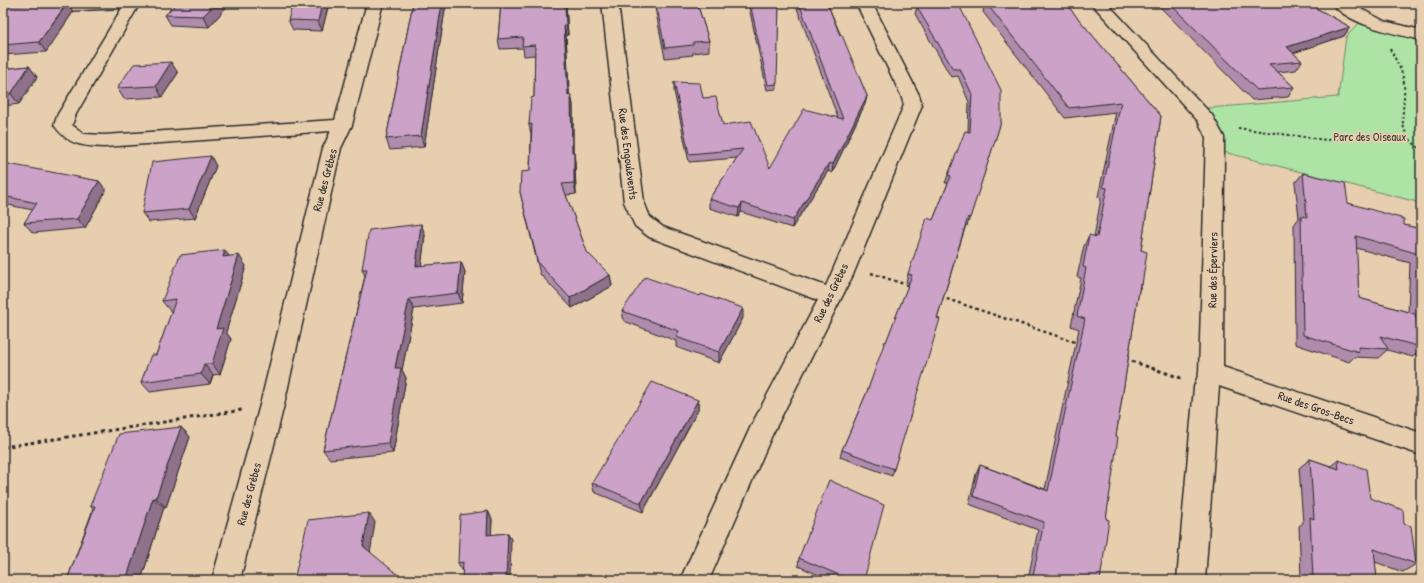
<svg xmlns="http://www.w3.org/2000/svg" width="1424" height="583" viewBox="0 0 1424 583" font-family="'Patrick Hand',sans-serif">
<rect width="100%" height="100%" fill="#e7ceaf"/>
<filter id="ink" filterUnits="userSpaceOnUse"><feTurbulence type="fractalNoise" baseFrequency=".025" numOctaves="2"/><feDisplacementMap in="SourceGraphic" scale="8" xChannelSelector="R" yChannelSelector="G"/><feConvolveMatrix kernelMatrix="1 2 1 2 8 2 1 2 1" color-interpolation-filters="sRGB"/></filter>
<g filter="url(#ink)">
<path fill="#ade3a5" stroke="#6c8768" d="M1363,19L1413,33L1421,62V203L1216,150L1197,109L1338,97L1346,37Z"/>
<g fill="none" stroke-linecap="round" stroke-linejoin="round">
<defs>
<g id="minor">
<path d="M34,3H140L76,114L72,125L84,134L104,135L335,120L367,3H383L352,125L341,148L284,405L240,580H212L260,405L323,148L331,131L104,147C81,146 68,145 54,125L58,114L122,8L3,14V4Z"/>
<path d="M602,3H618L644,202L650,217L663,227L826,286L904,105L901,95L856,3H872L919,95L922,105L853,275L772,435L709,580H680L752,424L818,300L649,237L635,226L624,202Z"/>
<path d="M1091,3H1107L1212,115L1224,137L1223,367L1421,433V455L1219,386L1205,580H1177L1194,387L1199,373L1206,137L1198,121Z"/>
<path d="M1332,3H1350L1384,21L1421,30V40C1396,34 1348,25 1332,3Z"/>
</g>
</defs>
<use href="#minor" stroke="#2b2b2b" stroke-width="3"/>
<g stroke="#2b2b2b" stroke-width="2" stroke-dasharray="2.5 2.5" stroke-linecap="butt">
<path d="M1390,49C1396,60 1403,71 1404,84C1406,112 1393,130 1421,149"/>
<path d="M1238,128L1326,140L1376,135L1407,137"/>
</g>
<g stroke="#2b2b2b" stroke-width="2.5" stroke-dasharray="3 3" stroke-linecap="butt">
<path d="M871,273L910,286"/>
<path d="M941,297L1078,343"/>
</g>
<g stroke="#2b2b2b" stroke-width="3" stroke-dasharray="3.5 3.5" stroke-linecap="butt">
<path d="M1125,359L1181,378"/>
<path d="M3,447L242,410"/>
</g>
<use href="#minor" fill="#e7ceaf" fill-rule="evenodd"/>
</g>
<g fill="#af8bac" stroke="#2b2b2b" fill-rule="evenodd">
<path d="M68,3L73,12L46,52L3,55V6Z"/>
<path d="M177,3H230L209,27L171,25L165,15Z"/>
<path d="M329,3L322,31L293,30L288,20Z"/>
<path d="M413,3H446L424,147L390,150L386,139Z"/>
<path d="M501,3H566L568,35H566L569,95H571L573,105V152L575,162L576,194L566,195L587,252L610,275L612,286L572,308L540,274L520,192L530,171L531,134L529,125L534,97L535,55L524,56L523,48L500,49L498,39Z"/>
<path d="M654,3H697L709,41V51L693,53V55L665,58Z"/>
<path d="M748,3H779L776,89L767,90Z"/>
<path d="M795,3H827L867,96L865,104L832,173L828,171L792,228L741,212L738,217L709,208V199L737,158L689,162L674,91V82L703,98L723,125L770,168L838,118Z"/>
<path d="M985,3H1065L1161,116L1141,250L1142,285L1139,290L1116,436L1106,519L1100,580H1027L1028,579L1038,530L969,504L976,474L980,465L1045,489L1079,329L1071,326L1081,278L1077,277L1084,246L1089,235L1094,237L1101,198L1098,197L1116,112L1065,118L983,12Z"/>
<path d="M1156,3H1307L1350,27L1344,36L1293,53L1302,61L1296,70L1278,72L1294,87L1288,97L1252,100Z"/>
<path d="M917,7L1001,122L967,226L966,225L937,318L892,476L840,457L842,450L867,392L909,283L906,282L908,274L933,220L948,183H945L948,175L968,132L969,102L958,76L951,77L915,14Z"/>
<path d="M29,66L37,77L19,104L3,106V69Z"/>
<path d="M178,73L162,97L124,99L117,88Z"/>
<path d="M216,166L195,218L149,222L142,213Z"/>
<path d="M3,167L99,181L106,190L85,228L33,233L24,223L33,210L3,204Z"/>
<path d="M1303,173L1348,203L1404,225L1421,229V349L1413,357L1387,350L1378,358L1354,357L1349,362L1295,344L1294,225L1299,218L1295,183ZM1356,248L1410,263L1408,312L1359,298Z"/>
<path d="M421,224L425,235L421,266L461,262L465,272L462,303L414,309L402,370L406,378L393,453L330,459L323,450L365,276L362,269Z"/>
<path d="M229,256L246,266L226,332L231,339L220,374L213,375L210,384L150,392L141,382L156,355L172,311L171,312L162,301Z"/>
<path d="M622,311L743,318L719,363L676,347V341L624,321Z"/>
<path d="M698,400V410L643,512L594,492L592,483Z"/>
<path d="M181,427L190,437L166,507H164L141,580H67L93,509L90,506Z"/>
<path d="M1310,459L1331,466L1338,460L1370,498L1404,524L1416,564L1403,572L1375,562L1377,580H1301L1299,526L1303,523L1299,468Z"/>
<path d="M488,511L492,519L491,535L508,533L511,540L462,570L458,563Z"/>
<path d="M799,558L864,580H830L798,566Z"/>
</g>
<g fill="#8f718c" stroke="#2b2b2b">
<path d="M68,3L73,12L46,52L39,42Z"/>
<path d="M216,3H230L209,27L203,16Z"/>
<path d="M322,3H329L322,31L318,21Z"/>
<path d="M442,3H446L424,147L421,136Z"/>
<path d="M565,3H566L568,35L566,25Z"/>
<path d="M564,25L566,35L570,105L568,95Z"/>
<path d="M1350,27L1344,36L1281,57L1287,47Z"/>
<path d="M171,62L178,73L162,97L156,86Z"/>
<path d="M29,66L37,77L19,104L11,94Z"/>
<path d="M571,95L573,105V162L572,152Z"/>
<path d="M867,96L865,104L832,173L833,164Z"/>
<path d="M574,152L575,162L576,194L574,183Z"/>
<path d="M211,156L216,166L195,218L189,209Z"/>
<path d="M829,163L828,171L792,228L793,220Z"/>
<path d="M99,181L106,190L85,228L77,219Z"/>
<path d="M742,203L741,212L738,217L739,208Z"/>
<path d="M421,224L425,235L420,277L416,266Z"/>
<path d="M225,250L232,261L223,257Z"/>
<path d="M239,255L246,266L226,332L231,339L220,374L212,364L216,329Z"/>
<path d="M461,262L465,272L462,303L458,293Z"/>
<path d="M610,275L612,286L572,308L570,298Z"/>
<path d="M409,299L414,309L402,370L406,378L393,453L388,443L395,368Z"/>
<path d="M743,308V318L719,363V352Z"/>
<path d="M204,364L213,375L210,384L201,374Z"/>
<path d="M698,400V410L643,512L641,503Z"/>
<path d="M181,427L190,437L166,507L156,498Z"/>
<path d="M153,498L164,507L141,580H126Z"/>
<path d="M488,511L492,519L491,543L487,535Z"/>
<path d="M369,513L375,522L370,554L363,546Z"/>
<path d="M508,533L511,540L510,580H506Z"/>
</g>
<g fill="#cca2c8" stroke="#2b2b2b" fill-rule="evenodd">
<path d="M67,3L39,42L3,45V6Z"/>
<path d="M177,3H216L203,16L165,15Z"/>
<path d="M293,3H322L318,21L288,20Z"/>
<path d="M413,3H442L421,136L386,139Z"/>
<path d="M501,3H565L566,25H564L568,95H571L572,152H574V183L562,184L587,252L610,275L570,298L538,263L520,192L521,172L530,171L532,124L529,125L531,98L534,97L535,45L522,46L523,37L498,39Z"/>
<path d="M656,3H697L709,41L693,42V45L665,48Z"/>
<path d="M750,3H779L777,84L768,85Z"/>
<path d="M799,3H827L840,35H842L867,96L833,164L829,163L793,220L742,203L739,208L709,199L743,149L689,154L674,82L700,83L703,98L716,97L723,125L751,121L770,168L804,109L843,119Z"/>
<path d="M958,3L1001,90V122L970,218L968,217L937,318L940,319L894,469L842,450L867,392L885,341L886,342L912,275L908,274L927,218L933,220L951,176L948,175L965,131L970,132L972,94L960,69H953L917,7Z"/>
<path d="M986,3H1065L1161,116L1141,250L1147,252L1142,285L1140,284L1116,436L1118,437L1106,519L1109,520L1100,580H1032L1044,522L973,496L980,465L1048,491L1085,319L1077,316L1086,268L1083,267L1089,235L1097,237L1107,188L1103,187L1121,102L1069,108Z"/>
<path d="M1169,3H1307L1350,27L1287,47L1302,61L1269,64L1294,87L1257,90Z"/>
<path d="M171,62L156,86L117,88L134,64Z"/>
<path d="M29,66L11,94H3V69Z"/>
<path d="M211,156L189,209L142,213L152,162Z"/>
<path d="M8,164L99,181L77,219L24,223L37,203L3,196V167Z"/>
<path d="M1303,173L1345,183L1348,203L1404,219V225L1421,229V327L1418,326L1421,339V347L1380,336L1388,349L1358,347L1359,352L1303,335L1301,216L1307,217ZM1356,236L1419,254L1417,323L1415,314L1359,298Z"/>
<path d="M421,224L416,266L461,262L458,293L409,299L395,368H401L388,443L323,450L367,269H362L369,230Z"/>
<path d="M225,250L223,257L239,255L216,329L223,328L212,364H204L201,374L141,382L151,355H156L176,299L162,301L180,255Z"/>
<path d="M645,277L700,296L701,294L743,308L719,352L676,337L679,331L622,311Z"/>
<path d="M652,382L698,400L641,503L592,483Z"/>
<path d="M181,427L156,498H153L126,580H67L95,506H90L119,434Z"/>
<path d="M1310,459L1339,469L1338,460L1366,469L1370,498L1403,510L1404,524L1411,526L1416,564L1374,549L1377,580H1318L1313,578L1310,517L1314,519Z"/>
<path d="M829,480L884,505L864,580H851L799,558Z"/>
<path d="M488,511L487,535L508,533L506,580H462L463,562L458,563L460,515Z"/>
<path d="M369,513L363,546L404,580H294L308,520Z"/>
</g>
</g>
<g text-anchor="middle" stroke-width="4" stroke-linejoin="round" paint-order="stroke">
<g font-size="12" fill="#383d37" stroke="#e7ceaf">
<text x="1370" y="141">Parc des Oiseaux</text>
</g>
<g font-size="12" fill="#2b2b2b" stroke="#e7ceaf">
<text transform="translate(628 154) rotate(83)" y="4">Rue des Engoulevents</text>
<text transform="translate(325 180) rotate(-75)" y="4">Rue des Grèbes</text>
<text transform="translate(1213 270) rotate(-89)" y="4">Rue des Éperviers</text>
<text transform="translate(831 293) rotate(-64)" y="4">Rue des Grèbes</text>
<text transform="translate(1316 408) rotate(19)" y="4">Rue des Gros-Becs</text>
<text transform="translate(249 494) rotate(-75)" y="4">Rue des Grèbes</text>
</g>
</g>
<rect width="1424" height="583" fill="none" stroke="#e7ceaf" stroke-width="16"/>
<rect x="8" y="8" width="1408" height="567" fill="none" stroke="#2b2b2b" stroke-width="1.5" filter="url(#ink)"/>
</svg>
